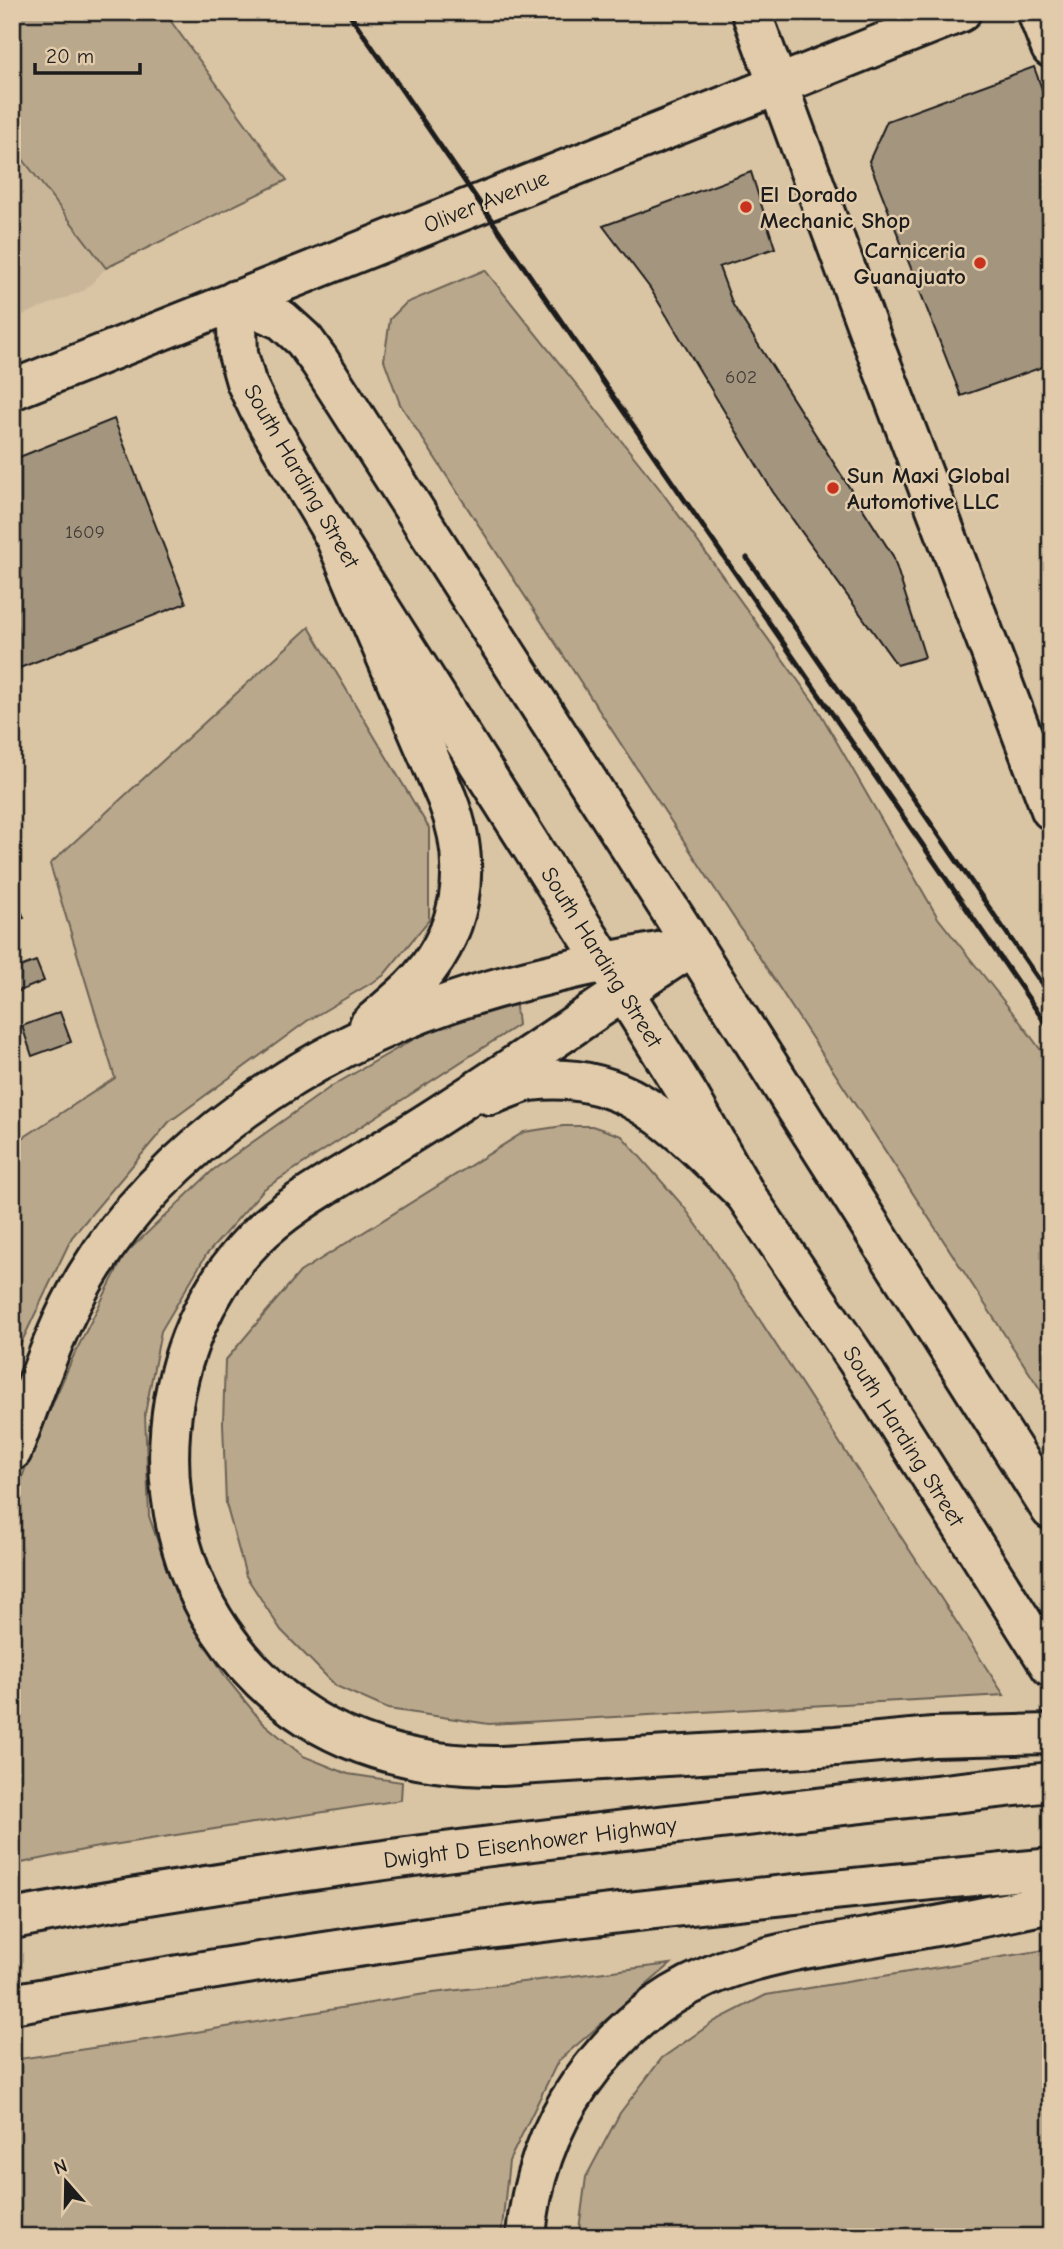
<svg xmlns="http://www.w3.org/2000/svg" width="1063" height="2249" viewBox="0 0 1063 2249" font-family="'Comic Neue',sans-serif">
<rect width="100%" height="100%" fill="#d9c4a4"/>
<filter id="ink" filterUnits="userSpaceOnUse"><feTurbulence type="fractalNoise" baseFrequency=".0143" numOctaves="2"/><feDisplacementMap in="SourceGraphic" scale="14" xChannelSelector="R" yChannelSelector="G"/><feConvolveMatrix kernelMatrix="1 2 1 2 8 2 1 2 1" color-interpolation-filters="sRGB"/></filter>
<g filter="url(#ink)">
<path fill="#c9b699" d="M12,145L106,268L85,290L12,319Z"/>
<g fill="#baa88d" stroke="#6b6254" stroke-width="2">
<path d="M12,12H164L287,180L106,268L12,145Z"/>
<path d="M485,270L659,488L815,704L938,918L1021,1023L1051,1064V1406L400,404L384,360L390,319L406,303Z"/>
<path d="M309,627L429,828V920L383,976L307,1021L169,1122L72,1237L12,1362V1145L115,1078L50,864Z"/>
<path d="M515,998L518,1025L264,1189L206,1255L161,1331L145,1414L149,1516L175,1592L226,1678L262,1722L303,1756L348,1774L402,1782L401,1800L93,1848L12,1865V1508L27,1463L73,1357L125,1254L213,1170L332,1086L416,1038Z"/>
<path d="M563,1126H592L622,1136L684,1207L709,1242L1004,1695L489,1724L388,1709L336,1686L281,1630L246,1576L226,1504L223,1423L225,1361L300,1272L524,1132Z"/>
<path d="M1051,1949V2237H578L586,2177L620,2113L662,2058L715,2021L766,1995Z"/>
<path d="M671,1964L558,2061L509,2161L501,2237H12V2060L172,2036L425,1994Z"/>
</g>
<g fill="#a4957f" stroke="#1c1c1c" stroke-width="2">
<path d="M1034,67L1051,114V364L961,396L869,161L887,121Z"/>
<path d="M751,172L775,248L719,267L733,305L893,556L925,657L897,665L773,492L650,288L603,226Z"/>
<path d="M114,419L186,603L12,671V460Z"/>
<path d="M14,893L24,918L12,922V894Z"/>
<path d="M36,961L44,981L12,994V970Z"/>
<path d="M60,1012L71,1042L32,1056L22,1026Z"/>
</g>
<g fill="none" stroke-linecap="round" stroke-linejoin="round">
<defs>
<g id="minor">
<path d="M751,12L869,332L1051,810"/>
<path d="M1037,12L1051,48"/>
<path d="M12,390L961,12"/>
<path d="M604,961L334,535L259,409L246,382L238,354L236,300L282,320L304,340L320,362L693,946"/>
</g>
<g id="major">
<path d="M693,946L1051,1510"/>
<path d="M607,965L689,1096L745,1194L857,1360L1051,1667"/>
</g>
<g id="highway">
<path d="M334,535L447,799C474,868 463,936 410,989C397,1001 383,1013 369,1025"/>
<path d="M693,946C610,999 530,1057 447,1110C415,1131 382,1151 349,1171C316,1191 282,1211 255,1238C155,1340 141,1512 220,1630C286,1729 386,1767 502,1766L836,1746L933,1737L1051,1734"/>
<path d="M490,1095C503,1091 518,1083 531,1081C630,1069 681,1133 745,1194"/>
<path d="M12,1451C35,1392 54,1329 87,1275C164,1147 309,1051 449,1003C523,978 600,962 676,949"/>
<path d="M12,1919C356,1855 704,1821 1051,1782"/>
<path d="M12,2004C155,1978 297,1955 441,1935C643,1908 847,1889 1051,1868"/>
<path d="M526,2237C530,2182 549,2128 580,2084C663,1967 754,1957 884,1935C940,1926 995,1915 1051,1903"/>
</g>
</defs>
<use href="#minor" stroke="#1c1c1c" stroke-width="44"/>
<use href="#major" stroke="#1c1c1c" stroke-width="44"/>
<use href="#highway" stroke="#1c1c1c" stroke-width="44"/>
<use href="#minor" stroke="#e1cbaa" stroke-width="38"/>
<use href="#major" stroke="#e1cbaa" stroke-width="38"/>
<use href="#highway" stroke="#e1cbaa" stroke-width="38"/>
<g stroke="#1c1c1c" stroke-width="5">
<path d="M348,12L1051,1031"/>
<path d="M747,558L1051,997"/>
</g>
</g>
</g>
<g fill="#c8321e" stroke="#e1cbaa" stroke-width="2.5">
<circle cx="746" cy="207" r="7"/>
<circle cx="980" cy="263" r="7"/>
<circle cx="833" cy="488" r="7"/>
</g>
<g text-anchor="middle" stroke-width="5" stroke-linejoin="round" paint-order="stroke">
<g font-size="19" fill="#3e3a35">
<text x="741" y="383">602</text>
<text x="85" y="538">1609</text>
</g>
<g font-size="23" font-weight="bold" fill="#1c1c1c" stroke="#e1cbaa" text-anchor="start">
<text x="760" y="202">El Dorado<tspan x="760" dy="26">Mechanic Shop</tspan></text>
<text x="966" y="258" text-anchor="end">Carniceria<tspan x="966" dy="26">Guanajuato</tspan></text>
<text x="847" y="483">Sun Maxi Global<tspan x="847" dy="26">Automotive LLC</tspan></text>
</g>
<g font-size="23" fill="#1c1c1c" stroke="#e1cbaa">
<text transform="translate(486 201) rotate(-22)" y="8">Oliver Avenue</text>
<text transform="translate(302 476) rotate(60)" y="8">South Harding Street</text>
<text transform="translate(602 957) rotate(58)" y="8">South Harding Street</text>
<text transform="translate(904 1436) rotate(58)" y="8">South Harding Street</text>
<text transform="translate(530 1842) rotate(-7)" y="8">Dwight D Eisenhower Highway</text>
</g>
</g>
<rect width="1063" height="2249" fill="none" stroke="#e1cbaa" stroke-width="42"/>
<rect x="21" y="21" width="1021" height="2207" fill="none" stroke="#1c1c1c" stroke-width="2.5" filter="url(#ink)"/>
<g transform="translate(66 2182) rotate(340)" stroke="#e1cbaa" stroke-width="5" paint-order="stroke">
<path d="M0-5L12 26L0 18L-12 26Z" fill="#1c1c1c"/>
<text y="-10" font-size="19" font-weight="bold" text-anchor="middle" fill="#1c1c1c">N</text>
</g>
<path d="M35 63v10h105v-10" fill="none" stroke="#1c1c1c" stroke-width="3.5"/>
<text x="46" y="63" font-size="21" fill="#1c1c1c" stroke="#e1cbaa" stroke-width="5" paint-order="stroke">20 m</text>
</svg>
